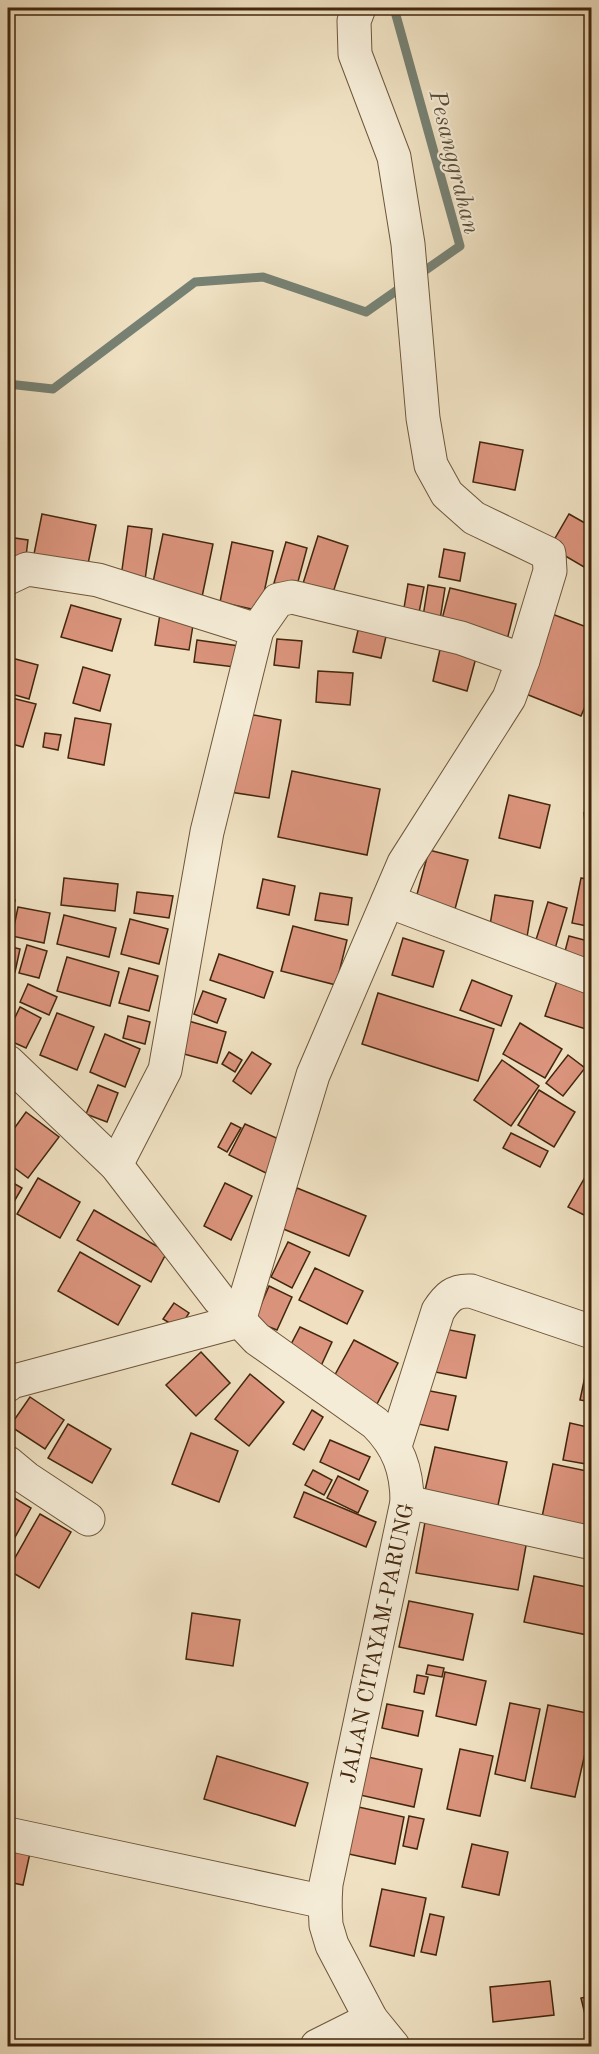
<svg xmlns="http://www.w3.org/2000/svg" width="599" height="2054" viewBox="0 0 599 2054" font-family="'Old Standard TT',serif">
<rect width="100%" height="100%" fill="#efe1c2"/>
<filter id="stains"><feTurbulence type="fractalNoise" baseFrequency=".00333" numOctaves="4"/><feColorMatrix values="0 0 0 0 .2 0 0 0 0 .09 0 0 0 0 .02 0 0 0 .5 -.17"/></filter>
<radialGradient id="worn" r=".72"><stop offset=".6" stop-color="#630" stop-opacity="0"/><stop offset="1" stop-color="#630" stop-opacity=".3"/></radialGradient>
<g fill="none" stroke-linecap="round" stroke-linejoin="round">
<g stroke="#778173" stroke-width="9">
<path d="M394,8L460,246L417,276"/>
<path d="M8,384L53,389L195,282L263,277L366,312L406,284"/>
</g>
</g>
<g fill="#db947d" stroke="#43270d" stroke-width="1.5">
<path d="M480,442L523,450L515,490L473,482Z"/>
<path d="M42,514L96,525L87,569L33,559Z"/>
<path d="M569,514L592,527V554L584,567L550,547Z"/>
<path d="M128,526L152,529L145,580L121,577Z"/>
<path d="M163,534L213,544L202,597L152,587Z"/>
<path d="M318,536L348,546L330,602L300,593Z"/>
<path d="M8,537L28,540L25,564L8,562Z"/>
<path d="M232,542L273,551L260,611L220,602Z"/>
<path d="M286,542L307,548L296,589L274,583Z"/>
<path d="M444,549L465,553L460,581L439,577Z"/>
<path d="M408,584L424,587L417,623L402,620Z"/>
<path d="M428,585L445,588L439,626L422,623Z"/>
<path d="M450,588L516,604L506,644L440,627Z"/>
<path d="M71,605L121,619L112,651L61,637Z"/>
<path d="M160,614L194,619L189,650L155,645Z"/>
<path d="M552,614L592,629V690L581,716L521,692Z"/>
<path d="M359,626L387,632L381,658L353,652Z"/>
<path d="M277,639L302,641L299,668L274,665Z"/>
<path d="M197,640L246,647L243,668L194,662Z"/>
<path d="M441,645L477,654L467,691L433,681Z"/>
<path d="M8,657L38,665L29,699L8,693Z"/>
<path d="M83,667L110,675L100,711L73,703Z"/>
<path d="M318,671L353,673L350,705L316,702Z"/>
<path d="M8,697L36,704L23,747L8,743Z"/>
<path d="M243,713L281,720L269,798L230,792Z"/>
<path d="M75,718L111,724L104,765L68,758Z"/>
<path d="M45,733L61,735L58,750L43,747Z"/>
<path d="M292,771L380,789L367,855L278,837Z"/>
<path d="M509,795L550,805L540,848L499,838Z"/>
<path d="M592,812V838H587L584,813Z"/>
<path d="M429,850L468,860L455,909L416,898Z"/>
<path d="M64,878L118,884L115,911L61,905Z"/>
<path d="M581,878L592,880V927L572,923Z"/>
<path d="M263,879L295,886L289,915L257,908Z"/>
<path d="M137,892L173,896L169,918L134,913Z"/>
<path d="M320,893L352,898L348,925L315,920Z"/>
<path d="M495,895L533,901L527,937L489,931Z"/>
<path d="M8,898L15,900L8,928Z"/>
<path d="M548,902L567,908L554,952L534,946Z"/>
<path d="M18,907L50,913L44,943L12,936Z"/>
<path d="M64,915L116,928L109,957L57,944Z"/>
<path d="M130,919L168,929L159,964L121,954Z"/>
<path d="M293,926L347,940L336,985L281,971Z"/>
<path d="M569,936L592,942V967L563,959Z"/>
<path d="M403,938L444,951L433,987L392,975Z"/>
<path d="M27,945L47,951L39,978L19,973Z"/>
<path d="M8,946L20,949L15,972L8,970Z"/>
<path d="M219,954L273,972L264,998L210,980Z"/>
<path d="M67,957L119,972L110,1006L57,991Z"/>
<path d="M129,968L158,976L149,1011L119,1003Z"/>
<path d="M560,972L592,983V1031L545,1016Z"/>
<path d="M472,980L512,996L501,1026L460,1010Z"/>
<path d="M28,984L57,997L49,1015L20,1002Z"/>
<path d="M203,991L226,999L217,1023L194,1014Z"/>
<path d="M378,993L494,1029L478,1081L362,1044Z"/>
<path d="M20,1007L41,1018L26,1048L8,1040V1032Z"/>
<path d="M57,1013L94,1027L77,1070L40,1055Z"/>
<path d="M128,1016L150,1022L145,1044L123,1038Z"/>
<path d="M182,1019L226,1032L217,1063L173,1051Z"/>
<path d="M520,1023L562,1049L545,1078L503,1054Z"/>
<path d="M105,1034L140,1049L125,1087L90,1072Z"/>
<path d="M229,1052L242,1060L235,1072L222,1064Z"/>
<path d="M252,1052L271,1064L251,1094L233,1081Z"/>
<path d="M568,1055L585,1068L563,1096L546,1083Z"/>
<path d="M502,1060L539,1086L511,1126L474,1100Z"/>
<path d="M98,1085L118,1093L107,1122L86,1114Z"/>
<path d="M539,1090L575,1112L554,1147L518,1125Z"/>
<path d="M26,1112L59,1137L28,1178L8,1163V1137Z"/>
<path d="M231,1123L241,1128L227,1152L218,1147Z"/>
<path d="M245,1124L283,1141L268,1174L229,1155Z"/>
<path d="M511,1133L548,1151L540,1167L503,1148Z"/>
<path d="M592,1165V1219L568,1207Z"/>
<path d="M38,1178L80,1202L60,1238L17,1214Z"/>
<path d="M8,1180L22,1188L8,1212Z"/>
<path d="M225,1183L252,1196L231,1240L204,1226Z"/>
<path d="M297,1188L366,1216L349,1256L281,1228Z"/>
<path d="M94,1210L167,1252L151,1282L77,1240Z"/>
<path d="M288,1242L310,1252L292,1288L271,1277Z"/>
<path d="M80,1252L140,1286L118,1325L58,1291Z"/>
<path d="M315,1268L363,1291L347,1324L299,1300Z"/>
<path d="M269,1286L292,1297L277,1330L254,1321Z"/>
<path d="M174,1303L189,1313L179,1329L163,1319Z"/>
<path d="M300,1327L332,1342L320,1368L287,1352Z"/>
<path d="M435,1327L475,1335L466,1378L425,1370Z"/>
<path d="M354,1340L398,1363L376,1406L331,1382Z"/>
<path d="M201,1352L230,1383L196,1416L166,1385Z"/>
<path d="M587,1367L592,1368V1402L580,1400Z"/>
<path d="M250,1374L284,1402L249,1446L215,1419Z"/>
<path d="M420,1389L456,1396L448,1430L413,1423Z"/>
<path d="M30,1397L64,1420L45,1449L10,1426Z"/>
<path d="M312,1410L323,1417L304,1450L293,1444Z"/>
<path d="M570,1423L592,1428V1465L563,1460Z"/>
<path d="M68,1424L111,1449L92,1483L48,1458Z"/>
<path d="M191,1433L238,1451L219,1502L172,1484Z"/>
<path d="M330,1440L370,1457L359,1480L320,1462Z"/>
<path d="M435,1447L507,1462L497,1510L424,1495Z"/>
<path d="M553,1464L592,1472V1528L542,1517Z"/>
<path d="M313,1470L332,1480L324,1495L305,1485Z"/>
<path d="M338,1476L368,1491L358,1513L327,1498Z"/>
<path d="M304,1492L376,1522L366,1547L294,1517Z"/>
<path d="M8,1494L31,1508L8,1550Z"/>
<path d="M40,1514L71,1532L39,1588L8,1570Z"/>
<path d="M425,1522L527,1540L518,1590L416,1573Z"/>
<path d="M534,1576L592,1588V1636L524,1622Z"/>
<path d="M409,1601L473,1614L463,1660L399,1647Z"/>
<path d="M192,1613L240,1620L233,1666L186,1659Z"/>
<path d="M428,1665L444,1668L442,1677L426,1674Z"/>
<path d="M445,1672L486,1681L476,1725L436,1716Z"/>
<path d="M417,1675L428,1677L424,1694L414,1692Z"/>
<path d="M510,1703L540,1709L525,1781L495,1774Z"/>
<path d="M387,1704L423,1711L418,1736L382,1728Z"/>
<path d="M548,1705L592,1714V1723L575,1797L531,1788Z"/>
<path d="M460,1749L493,1756L480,1816L447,1809Z"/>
<path d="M217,1756L308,1783L295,1826L204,1799Z"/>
<path d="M368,1757L422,1769L414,1807L360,1795Z"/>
<path d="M354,1806L404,1817L395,1864L344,1853Z"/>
<path d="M409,1816L424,1819L417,1849L403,1846Z"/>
<path d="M472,1844L508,1852L499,1895L462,1887Z"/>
<path d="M8,1848L30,1853L23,1885L8,1882Z"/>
<path d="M382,1889L426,1898L414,1956L370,1946Z"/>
<path d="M430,1914L444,1917L436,1955L421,1952Z"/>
<path d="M550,1981L554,2015L493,2022L490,1987Z"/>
<path d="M592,1996V2035H590L581,1998Z"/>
</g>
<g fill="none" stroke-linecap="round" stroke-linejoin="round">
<defs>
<g id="minor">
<path d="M359,8L354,21L355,54L394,157L408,244L423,418L431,465L447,494L474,518L549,554L550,571L523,660"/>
<path d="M8,578L27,569L98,580L257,630L207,832L165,1070L116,1165"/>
<path d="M388,901L592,978"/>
<path d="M8,1385L11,1382L239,1321L313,1075L404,863L509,698L523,660L461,638L292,597L278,600L257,630"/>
<path d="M395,1446L438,1311C447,1297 454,1290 471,1291L592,1332"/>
<path d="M8,1463L26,1478L88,1519"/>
<path d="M407,1502L592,1543"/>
<path d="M8,1834L325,1902"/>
<path d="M317,2046L371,2019"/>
</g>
<path id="tertiary" d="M8,1062L116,1165L219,1299L257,1339L375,1423C398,1446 407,1469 407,1502L326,1884L325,1902L326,1925L332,1945L371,2019L393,2046"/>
</defs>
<use href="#minor" stroke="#6e563a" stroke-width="35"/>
<use href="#tertiary" stroke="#6e563a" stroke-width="35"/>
<use href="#minor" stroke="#f5ecd7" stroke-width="33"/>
<use href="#tertiary" stroke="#f5ecd7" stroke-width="33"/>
</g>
<g text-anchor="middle" stroke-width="4.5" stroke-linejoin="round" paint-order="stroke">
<g font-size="22" fill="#43270d" stroke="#f5ecd7">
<text transform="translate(376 1643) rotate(-78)" y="8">JALAN CITAYAM-PARUNG</text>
</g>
<g font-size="24" font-style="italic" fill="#594c38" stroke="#f5ecd7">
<text transform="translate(455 162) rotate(76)" y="8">Pesanggrahan</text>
</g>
</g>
<rect width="599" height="2054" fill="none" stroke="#efe1c2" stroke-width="30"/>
<rect x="9" y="9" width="581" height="2036" fill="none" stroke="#43270d" stroke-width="3"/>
<rect x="15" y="15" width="569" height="2024" fill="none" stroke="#43270d" stroke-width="1.5"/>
<rect width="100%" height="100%" filter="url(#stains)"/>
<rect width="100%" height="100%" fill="url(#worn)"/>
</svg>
